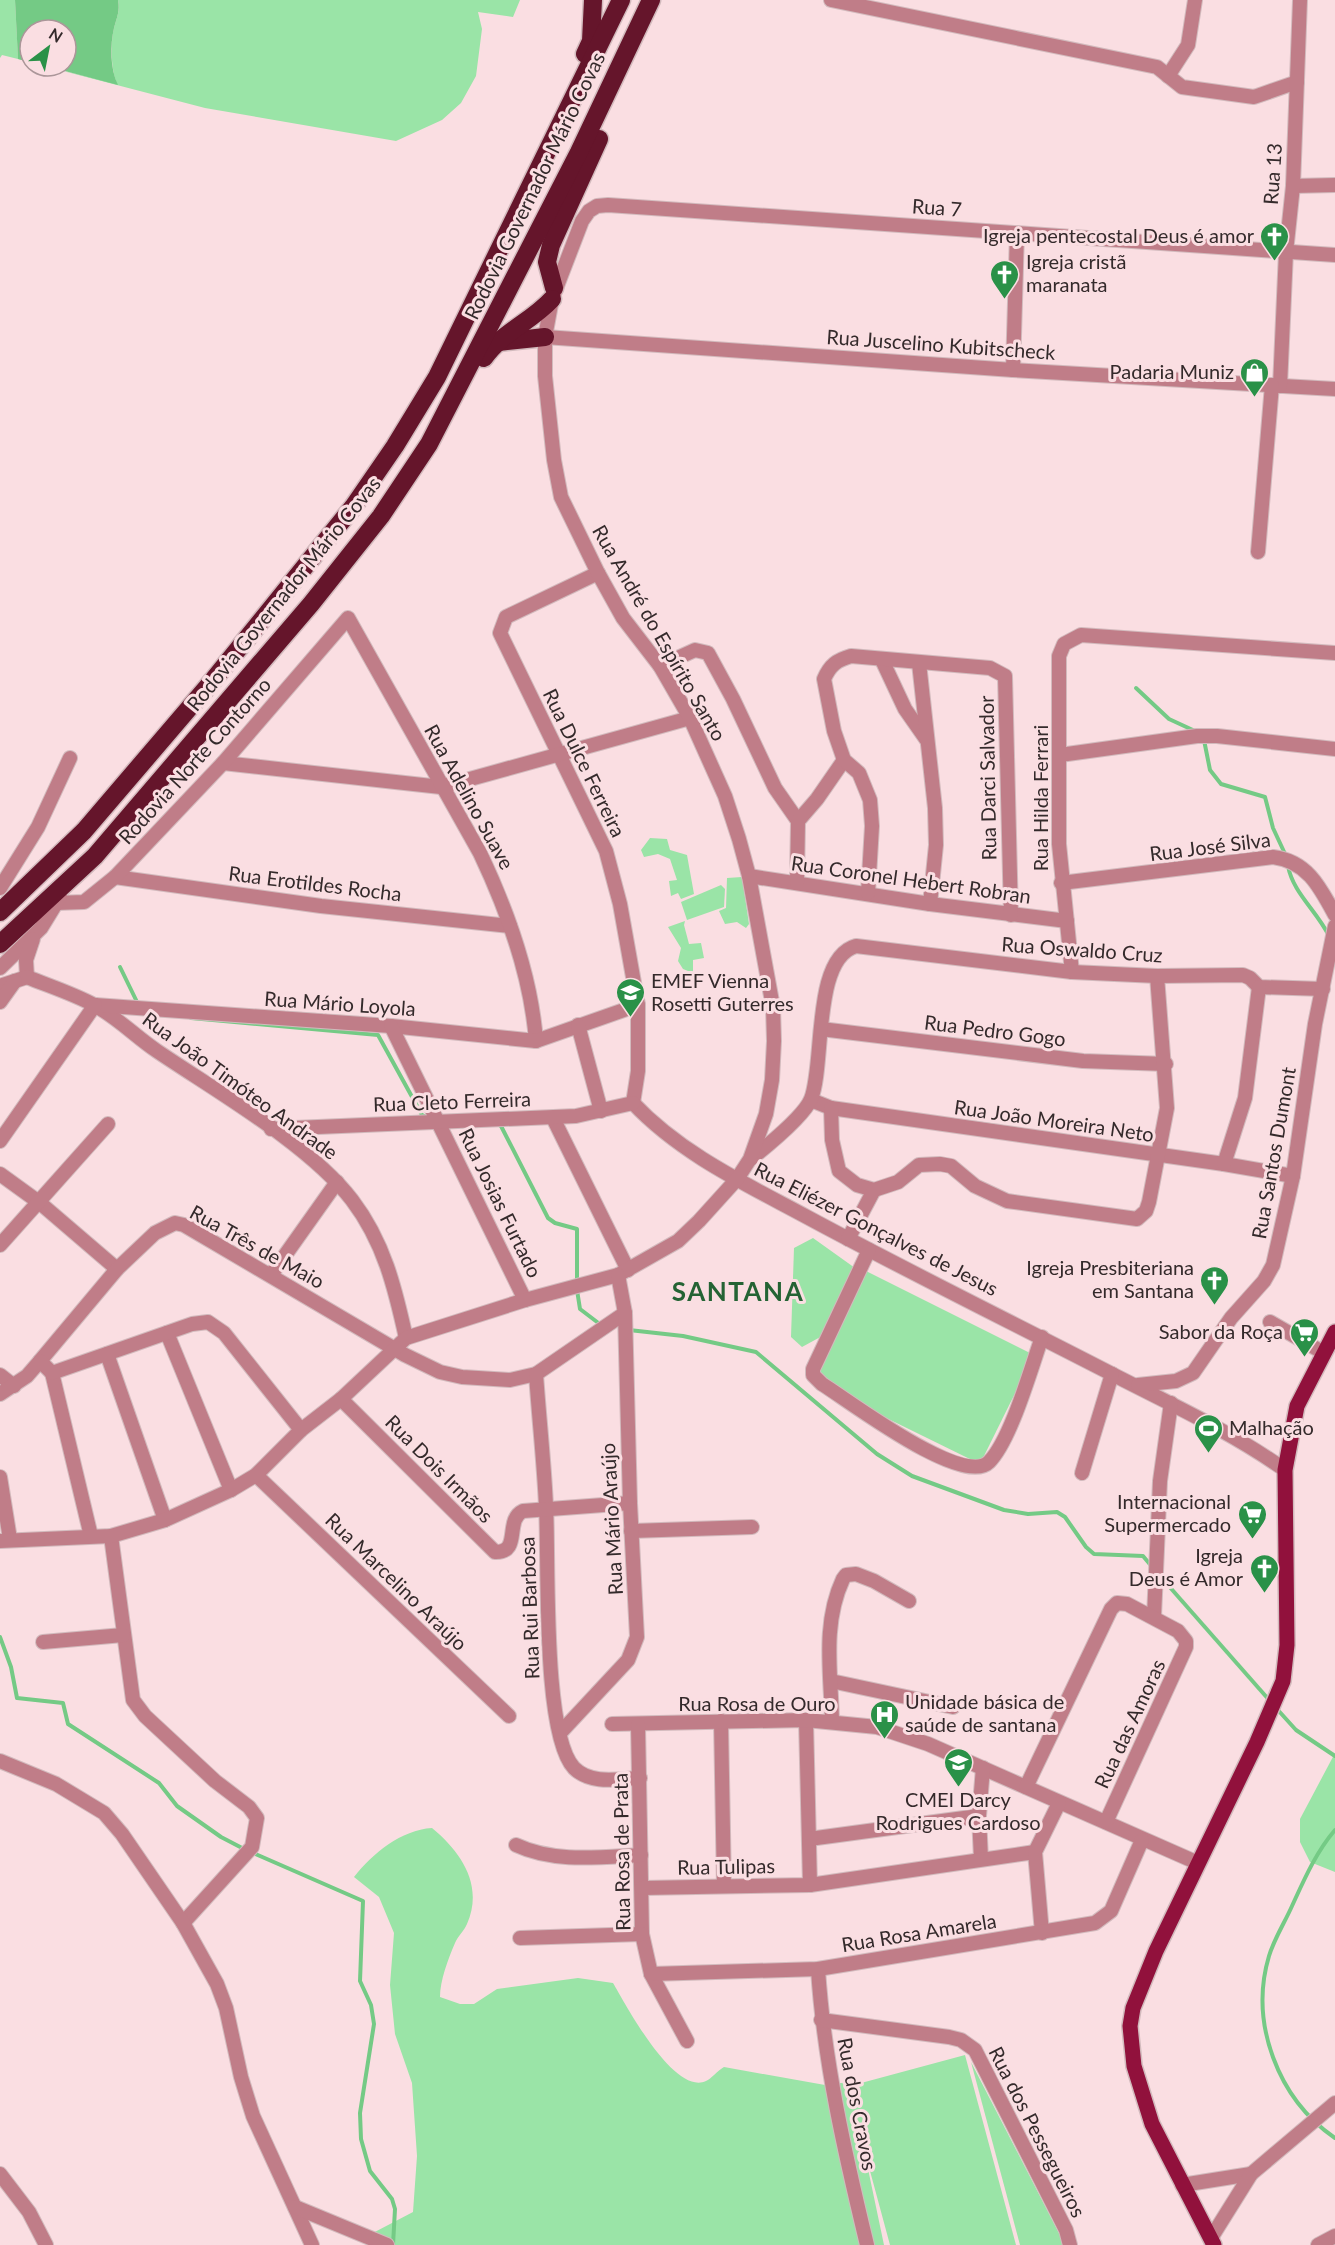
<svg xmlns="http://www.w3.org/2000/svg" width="1335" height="2245" viewBox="0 0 1335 2245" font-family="Lato,sans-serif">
<rect width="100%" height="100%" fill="#fadee2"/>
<g fill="#9ae4a7">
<path d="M0,0H15L18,58L30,62L2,55L0,58Z"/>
<path d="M118,0H520L513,17L478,12L482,29L476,76L461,103L442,120L396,141L205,108L44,66L117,84C111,69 110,45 114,28C117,17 120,11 118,0Z"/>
<path d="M650,838L667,839L670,850L687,855L694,894L681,899L678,893L671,896L669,881L677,880L670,859L658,854L644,857L641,850Z"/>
<path d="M742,877L749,924L746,928L737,922L725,924L719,911L726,908L727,878Z"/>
<path d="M721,885L725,889L724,907L687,920L681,902Z"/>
<path d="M685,921L684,925L689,944L701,943L704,958L693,960V973L683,969L678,961L681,948L668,927Z"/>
<path d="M813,1238L855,1268L824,1335L802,1347L791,1337L794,1248Z"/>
<path d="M864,1270L1034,1355L980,1464L809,1380Z"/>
<path d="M1335,1753V1872L1310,1862L1300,1842V1819Z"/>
<path d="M432,1828C461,1852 484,1885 467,1924C464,1931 458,1936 455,1943C448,1959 440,1981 440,1997L460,2004H474L497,1989L578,1978L613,1983C626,2005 674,2096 706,2081C711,2079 718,2070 724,2067L825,2085L849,2082L850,2086L965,2055L1016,2245H890L863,2145L884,2245H385L369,2235L413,2212L417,2156L412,2083L395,2034L390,1985L394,1933L379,1897L354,1877C373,1853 401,1830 432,1828Z"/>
<path d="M971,2062L1065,2245H1020Z"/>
</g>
<path fill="#74ca85" d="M15,0H118C120,11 117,17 114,28C110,45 110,69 118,85L46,66H66V30H30V62L18,59Z"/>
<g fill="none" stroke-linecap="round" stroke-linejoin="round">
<g stroke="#74ca85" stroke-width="4">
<path d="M1136,688L1169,719L1195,731"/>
<path d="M1204,740L1210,770L1221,784L1265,797L1273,828L1286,856"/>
<path d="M1288,866C1293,893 1317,911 1329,936"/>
<path d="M120,967L138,1004"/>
<path d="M191,1018L378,1035L422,1115L428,1118"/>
<path d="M497,1124L501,1126L548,1218L555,1223L577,1229V1282"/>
<path d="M577,1290L580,1309L601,1325"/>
<path d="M629,1330L683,1336L756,1352L877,1454L912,1476L1004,1510L1028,1514L1057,1512L1065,1517L1086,1547L1094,1554L1143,1556L1153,1568"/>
<path d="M1160,1576L1270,1701"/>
<path d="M0,1637L11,1667L17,1698L63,1703L68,1724L159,1783L177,1806L221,1837L244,1849"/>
<path d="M1277,1709L1296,1730L1335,1756"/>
<path d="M1335,1830C1316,1852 1304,1880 1292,1906C1285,1922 1274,1939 1269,1956C1249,2023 1278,2099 1335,2138"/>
<path d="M251,1852L363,1901L360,1981L371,2005L374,2024L360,2113L361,2139L370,2171L392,2199L395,2209L393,2245"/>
</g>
<defs>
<g id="minor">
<path d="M831,0L1157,67L1182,87L1254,97L1297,82"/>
<path d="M1168,76L1188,45L1195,0"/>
<path d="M1293,186L1335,185"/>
<path d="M545,337L1013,370L1335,389"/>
<path d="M1013,370L1017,233"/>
<path d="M1280,386L1286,252L1293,186L1300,0"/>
<path d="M1258,552L1272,385"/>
<path d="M598,573L506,617L500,633L606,851L620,904L638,1005V1071L633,1103"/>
<path d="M882,660L905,709L926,739"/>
<path d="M919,663L935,808L936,845L930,904"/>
<path d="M660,666L695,650L708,653L733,699L775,788L798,821"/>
<path d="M1060,755L1197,736H1217L1335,749"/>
<path d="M223,763L441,787L690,718"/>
<path d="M749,876L930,904L1067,921"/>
<path d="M115,877L321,906L510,926"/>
<path d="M797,883L798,821L817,799L844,760"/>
<path d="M1061,883L1273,857C1307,861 1320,887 1335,915"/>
<path d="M0,888L38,827L70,758"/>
<path d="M868,893L872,826L870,800L859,773L844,760L834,731L824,679C830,665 837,660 851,656L990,668L1005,676L1011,915"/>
<path d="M56,903L84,902L115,877L223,763L348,618L480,853C508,912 531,975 536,1041"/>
<path d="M0,968L41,928L60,897"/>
<path d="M1072,972L1059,844V656L1064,644L1081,635L1335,653"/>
<path d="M27,977C49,986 74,994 94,1005C117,1017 136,1037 157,1051C216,1091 309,1144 352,1200C384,1242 395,1288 406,1338"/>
<path d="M27,977L26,960L33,939"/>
<path d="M0,986L27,977"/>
<path d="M0,1002L15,981"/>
<path d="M95,1005L391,1026L536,1041L638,1005"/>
<path d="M578,1025L601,1111"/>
<path d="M391,1026L525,1300"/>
<path d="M821,1029L1083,1061L1166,1064"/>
<path d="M811,1100L831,1108L1224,1164L1293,1176"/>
<path d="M633,1103C681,1154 746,1184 807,1217C907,1271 1009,1321 1110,1373C1170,1404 1230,1431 1285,1470"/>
<path d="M831,1108L832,1140L839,1171L857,1185L874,1190L898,1182L919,1165L940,1164L951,1166L975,1186L1007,1201L1137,1219L1146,1211L1149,1202L1167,1108L1157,976"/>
<path d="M553,1118L628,1270"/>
<path d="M271,1129L576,1116L633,1103"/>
<path d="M0,1141L95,1005"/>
<path d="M752,1158C767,1146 804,1116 811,1099C825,1064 812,958 856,946L1072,972L1157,976L1243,975L1250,978L1259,987L1323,989"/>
<path d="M1224,1164L1245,1098L1259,987"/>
<path d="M0,1174L40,1203L117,1269"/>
<path d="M848,1239L874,1190"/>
<path d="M0,1245L108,1124"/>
<path d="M869,1250L813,1369V1375L822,1384C848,1400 963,1488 989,1462C1011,1440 1031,1368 1042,1337"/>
<path d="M271,1275L337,1182"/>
<path d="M1270,1322L1324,1353"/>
<path d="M167,1333L231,1490"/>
<path d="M107,1354L165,1520"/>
<path d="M40,1361L117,1269L155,1233L175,1223L184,1225L405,1355L440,1372L462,1377L510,1380L536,1374L625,1313"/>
<path d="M52,1373L91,1536"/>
<path d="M536,1374C539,1418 544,1462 546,1506C549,1558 542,1734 574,1768C591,1785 618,1779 640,1778"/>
<path d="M0,1375L14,1386"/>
<path d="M1138,1385L1176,1381L1193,1373L1231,1318L1264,1281L1273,1265L1293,1176L1315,1024L1335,926"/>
<path d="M0,1394L27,1376L40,1361L52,1373L192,1324L208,1322L224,1333L301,1430"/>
<path d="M341,1399L495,1552C522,1553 504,1520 523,1511L630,1503"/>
<path d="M1082,1473L1112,1374"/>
<path d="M256,1475L509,1716"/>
<path d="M0,1477L10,1539"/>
<path d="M631,1531L752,1527"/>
<path d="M111,1536L133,1700L145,1716L215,1781L249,1807L257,1818L252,1847L183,1923"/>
<path d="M0,1541L111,1536L165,1520L231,1490L256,1475L301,1430L341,1399L406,1338L525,1300L618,1275L678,1241L699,1221L737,1179L750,1159L766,1114L772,1080L774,1041L773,1007L749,876L739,839L725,796L690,718L660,666L623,618L598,573L561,497L554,460L545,376V337L552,299L582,221L589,211L597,206L608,205L1335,255"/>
<path d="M1154,1617L1160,1481L1171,1403"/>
<path d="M43,1642L123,1635"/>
<path d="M831,1681L953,1707"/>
<path d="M806,1720L810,1885"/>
<path d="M721,1721L724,1886"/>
<path d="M832,1721C831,1673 822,1624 843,1579L846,1575L856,1574L874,1581L909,1601"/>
<path d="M612,1724L806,1720L877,1727L928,1744L1198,1863"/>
<path d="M638,1725L642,1934L651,1974L687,2041"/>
<path d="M560,1733L628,1660L637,1637L630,1503L625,1313L618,1275"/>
<path d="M0,1761L56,1784L104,1813L122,1834L183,1923L217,1984L226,2008L241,2077L253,2116L312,2245"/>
<path d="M1026,1787L1111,1609L1117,1603L1127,1604L1178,1631L1186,1641V1647L1106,1822"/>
<path d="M809,1839L979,1816"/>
<path d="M516,1845C554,1863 600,1857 641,1855"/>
<path d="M981,1859L979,1816L983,1768"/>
<path d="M642,1888L810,1885L1035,1852"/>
<path d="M1042,1933L1035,1852L1059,1803"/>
<path d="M520,1938L642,1934"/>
<path d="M818,1969C824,2062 845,2154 867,2245"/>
<path d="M651,1974L818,1969L1095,1923L1111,1911L1142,1840"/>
<path d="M821,2020L949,2037L961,2040L975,2050L1066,2230L1070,2245"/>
<path d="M0,2174L29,2212L46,2245"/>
<path d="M1182,2185L1251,2174"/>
<path d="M295,2207L387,2245"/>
<path d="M1211,2238L1251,2174L1335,2103"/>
<path d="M1318,2245L1335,2236"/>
</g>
<path id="major" d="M1214,2245L1152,2124L1134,2066L1130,2026L1133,2008L1156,1951L1257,1742L1283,1681L1287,1645L1285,1470L1297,1406L1335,1332"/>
<g id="highway">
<path d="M585,54L591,41L593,0"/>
<path d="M554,288L547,262L551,245L599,139"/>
<path d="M499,342L545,337"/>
<path d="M484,358C501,333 531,322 552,299"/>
<path d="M0,912L84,831L214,679L353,507L395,446L437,377L621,0"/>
<path d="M0,944L95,856L311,604L381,516L429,444L579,152L651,0"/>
</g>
</defs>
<use href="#minor" stroke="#d2babd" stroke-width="16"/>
<use href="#major" stroke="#d2babd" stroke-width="18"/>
<use href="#highway" stroke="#d2babd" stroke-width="21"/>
<use href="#minor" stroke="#c07d88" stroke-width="14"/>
<use href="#major" stroke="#91113c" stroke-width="15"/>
<use href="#highway" stroke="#65152b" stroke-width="18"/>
</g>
<defs>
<symbol id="church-pin" viewBox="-11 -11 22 30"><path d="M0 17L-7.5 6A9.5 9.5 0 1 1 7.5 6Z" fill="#2a9148" stroke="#fadee2"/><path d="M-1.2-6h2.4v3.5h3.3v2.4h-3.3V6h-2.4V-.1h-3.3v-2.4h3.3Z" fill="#fff"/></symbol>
<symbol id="shop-pin" viewBox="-11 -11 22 30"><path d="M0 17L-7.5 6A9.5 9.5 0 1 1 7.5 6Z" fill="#2a9148" stroke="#fadee2"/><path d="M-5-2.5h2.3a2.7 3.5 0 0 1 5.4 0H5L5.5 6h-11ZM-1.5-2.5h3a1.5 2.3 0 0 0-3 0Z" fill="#fff"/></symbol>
<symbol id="school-pin" viewBox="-11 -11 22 30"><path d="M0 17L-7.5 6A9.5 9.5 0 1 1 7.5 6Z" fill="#2a9148" stroke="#fadee2"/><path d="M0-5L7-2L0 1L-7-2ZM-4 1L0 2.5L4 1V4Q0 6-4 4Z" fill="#fff"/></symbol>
<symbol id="supermarket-pin" viewBox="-11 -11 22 30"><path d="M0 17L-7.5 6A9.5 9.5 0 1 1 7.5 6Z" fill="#2a9148" stroke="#fadee2"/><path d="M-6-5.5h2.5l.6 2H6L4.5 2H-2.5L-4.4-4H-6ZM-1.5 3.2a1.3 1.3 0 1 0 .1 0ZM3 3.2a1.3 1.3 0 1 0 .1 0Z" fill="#fff"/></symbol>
<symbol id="stadium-pin" viewBox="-11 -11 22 30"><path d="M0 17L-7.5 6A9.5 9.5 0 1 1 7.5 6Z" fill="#2a9148" stroke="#fadee2"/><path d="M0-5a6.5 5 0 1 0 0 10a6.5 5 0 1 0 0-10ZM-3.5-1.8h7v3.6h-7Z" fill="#fff"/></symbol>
<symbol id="hospital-pin" viewBox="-11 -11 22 30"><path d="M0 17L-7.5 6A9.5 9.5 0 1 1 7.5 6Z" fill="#2a9148" stroke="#fadee2"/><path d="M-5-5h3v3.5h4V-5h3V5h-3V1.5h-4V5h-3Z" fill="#fff"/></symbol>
</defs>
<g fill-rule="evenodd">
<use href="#church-pin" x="1258" y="220" width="33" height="45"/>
<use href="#church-pin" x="988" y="258" width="33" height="45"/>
<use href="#shop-pin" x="1238" y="356" width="33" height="45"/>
<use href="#school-pin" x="614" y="976" width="33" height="45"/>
<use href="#church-pin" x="1198" y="1264" width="33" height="45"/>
<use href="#supermarket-pin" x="1288" y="1316" width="33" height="45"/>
<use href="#stadium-pin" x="1192" y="1412" width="33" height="45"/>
<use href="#supermarket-pin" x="1236" y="1498" width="33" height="45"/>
<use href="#church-pin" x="1248" y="1552" width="33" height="45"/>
<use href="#hospital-pin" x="868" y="1698" width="33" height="45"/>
<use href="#school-pin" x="942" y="1746" width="33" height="45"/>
</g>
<g text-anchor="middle" stroke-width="6" stroke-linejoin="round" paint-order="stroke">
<g font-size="20" fill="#342a2b" stroke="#fadee2">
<text transform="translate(1273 174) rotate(-86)" y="7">Rua 13</text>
<text transform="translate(535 186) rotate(-64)" y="7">Rodovia Governador Mário Covas</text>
<text transform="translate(937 208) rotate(4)" y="7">Rua 7</text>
<text transform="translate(941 345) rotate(4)" y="7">Rua Juscelino Kubitscheck</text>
<text transform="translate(284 594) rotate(-51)" y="7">Rodovia Governador Mário Covas</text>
<text transform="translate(659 633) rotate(60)" y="7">Rua André do Espírito Santo</text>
<text transform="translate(195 761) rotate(-48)" y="7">Rodovia Norte Contorno</text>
<text transform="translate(584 763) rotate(64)" y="7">Rua Dulce Ferreira</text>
<text transform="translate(988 778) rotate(-91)" y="7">Rua Darci Salvador</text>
<text transform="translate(469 797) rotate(61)" y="7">Rua Adelino Suave</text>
<text transform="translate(1041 798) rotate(-90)" y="7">Rua Hilda Ferrari</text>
<text transform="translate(1210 847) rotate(-7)" y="7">Rua José Silva</text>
<text transform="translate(911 880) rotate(8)" y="7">Rua Coronel Hebert Robran</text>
<text transform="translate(315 884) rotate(7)" y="7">Rua Erotildes Rocha</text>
<text transform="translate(1082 950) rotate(4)" y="7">Rua Oswaldo Cruz</text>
<text transform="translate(340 1004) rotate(4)" y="7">Rua Mário Loyola</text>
<text transform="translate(995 1031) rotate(7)" y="7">Rua Pedro Gogo</text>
<text transform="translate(240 1086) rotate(36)" y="7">Rua João Timóteo Andrade</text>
<text transform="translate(452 1102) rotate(-2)" y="7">Rua Cleto Ferreira</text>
<text transform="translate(1054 1121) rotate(8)" y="7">Rua João Moreira Neto</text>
<text transform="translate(1274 1153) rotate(-80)" y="7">Rua Santos Dumont</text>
<text transform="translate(500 1203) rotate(64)" y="7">Rua Josias Furtado</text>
<text transform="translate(876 1229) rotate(27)" y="7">Rua Eliézer Gonçalves de Jesus</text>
<text transform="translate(257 1247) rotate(29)" y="7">Rua Três de Maio</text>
<text transform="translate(439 1469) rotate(45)" y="7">Rua Dois Irmãos</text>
<text transform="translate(612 1519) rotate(-93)" y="7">Rua Mário Araújo</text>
<text transform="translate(396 1582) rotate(44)" y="7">Rua Marcelino Araújo</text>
<text transform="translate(530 1608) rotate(-92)" y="7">Rua Rui Barbosa</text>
<text x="757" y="1711">Rua Rosa de Ouro</text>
<text transform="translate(1130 1724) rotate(-65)" y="7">Rua das Amoras</text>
<text transform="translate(622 1852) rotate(-91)" y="7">Rua Rosa de Prata</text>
<text transform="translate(726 1867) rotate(-1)" y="7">Rua Tulipas</text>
<text transform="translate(919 1933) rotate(-9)" y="7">Rua Rosa Amarela</text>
<text transform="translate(857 2104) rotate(79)" y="7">Rua dos Cravos</text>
<text transform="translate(1037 2132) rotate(63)" y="7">Rua dos Pessegueiros</text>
</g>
<g font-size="20" fill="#342a2b" stroke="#fadee2" text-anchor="end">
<text x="1254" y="243">Igreja pentecostal Deus é amor</text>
<text x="1026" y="269" text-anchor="start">Igreja cristã<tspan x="1026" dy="23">maranata</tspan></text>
<text x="1234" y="379">Padaria Muniz</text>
<text x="651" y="988" text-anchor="start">EMEF Vienna<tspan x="651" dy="23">Rosetti Guterres</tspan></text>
<text x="1194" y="1275">Igreja Presbiteriana<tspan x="1194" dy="23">em Santana</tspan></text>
<text x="1283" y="1339">Sabor da Roça</text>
<text x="1229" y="1435" text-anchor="start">Malhação</text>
<text x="1231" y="1509">Internacional<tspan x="1231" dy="23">Supermercado</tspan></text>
<text x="1243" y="1563">Igreja<tspan x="1243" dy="23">Deus é Amor</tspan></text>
<text x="905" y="1709" text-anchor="start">Unidade básica de<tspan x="905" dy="23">saúde de santana</tspan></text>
<text x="958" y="1807" text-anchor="middle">CMEI Darcy<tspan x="958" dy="23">Rodrigues Cardoso</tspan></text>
</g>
<g font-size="26" font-weight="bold" letter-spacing="1.5" fill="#246334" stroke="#fadee2">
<text x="738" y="1301">SANTANA</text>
</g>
</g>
<g transform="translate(48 48) rotate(32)"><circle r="28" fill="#fadee2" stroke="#ab9699" stroke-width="1.5"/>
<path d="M0-4.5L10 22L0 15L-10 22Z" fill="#2a9148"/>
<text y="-9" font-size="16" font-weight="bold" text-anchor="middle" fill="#342a2b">N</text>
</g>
</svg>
